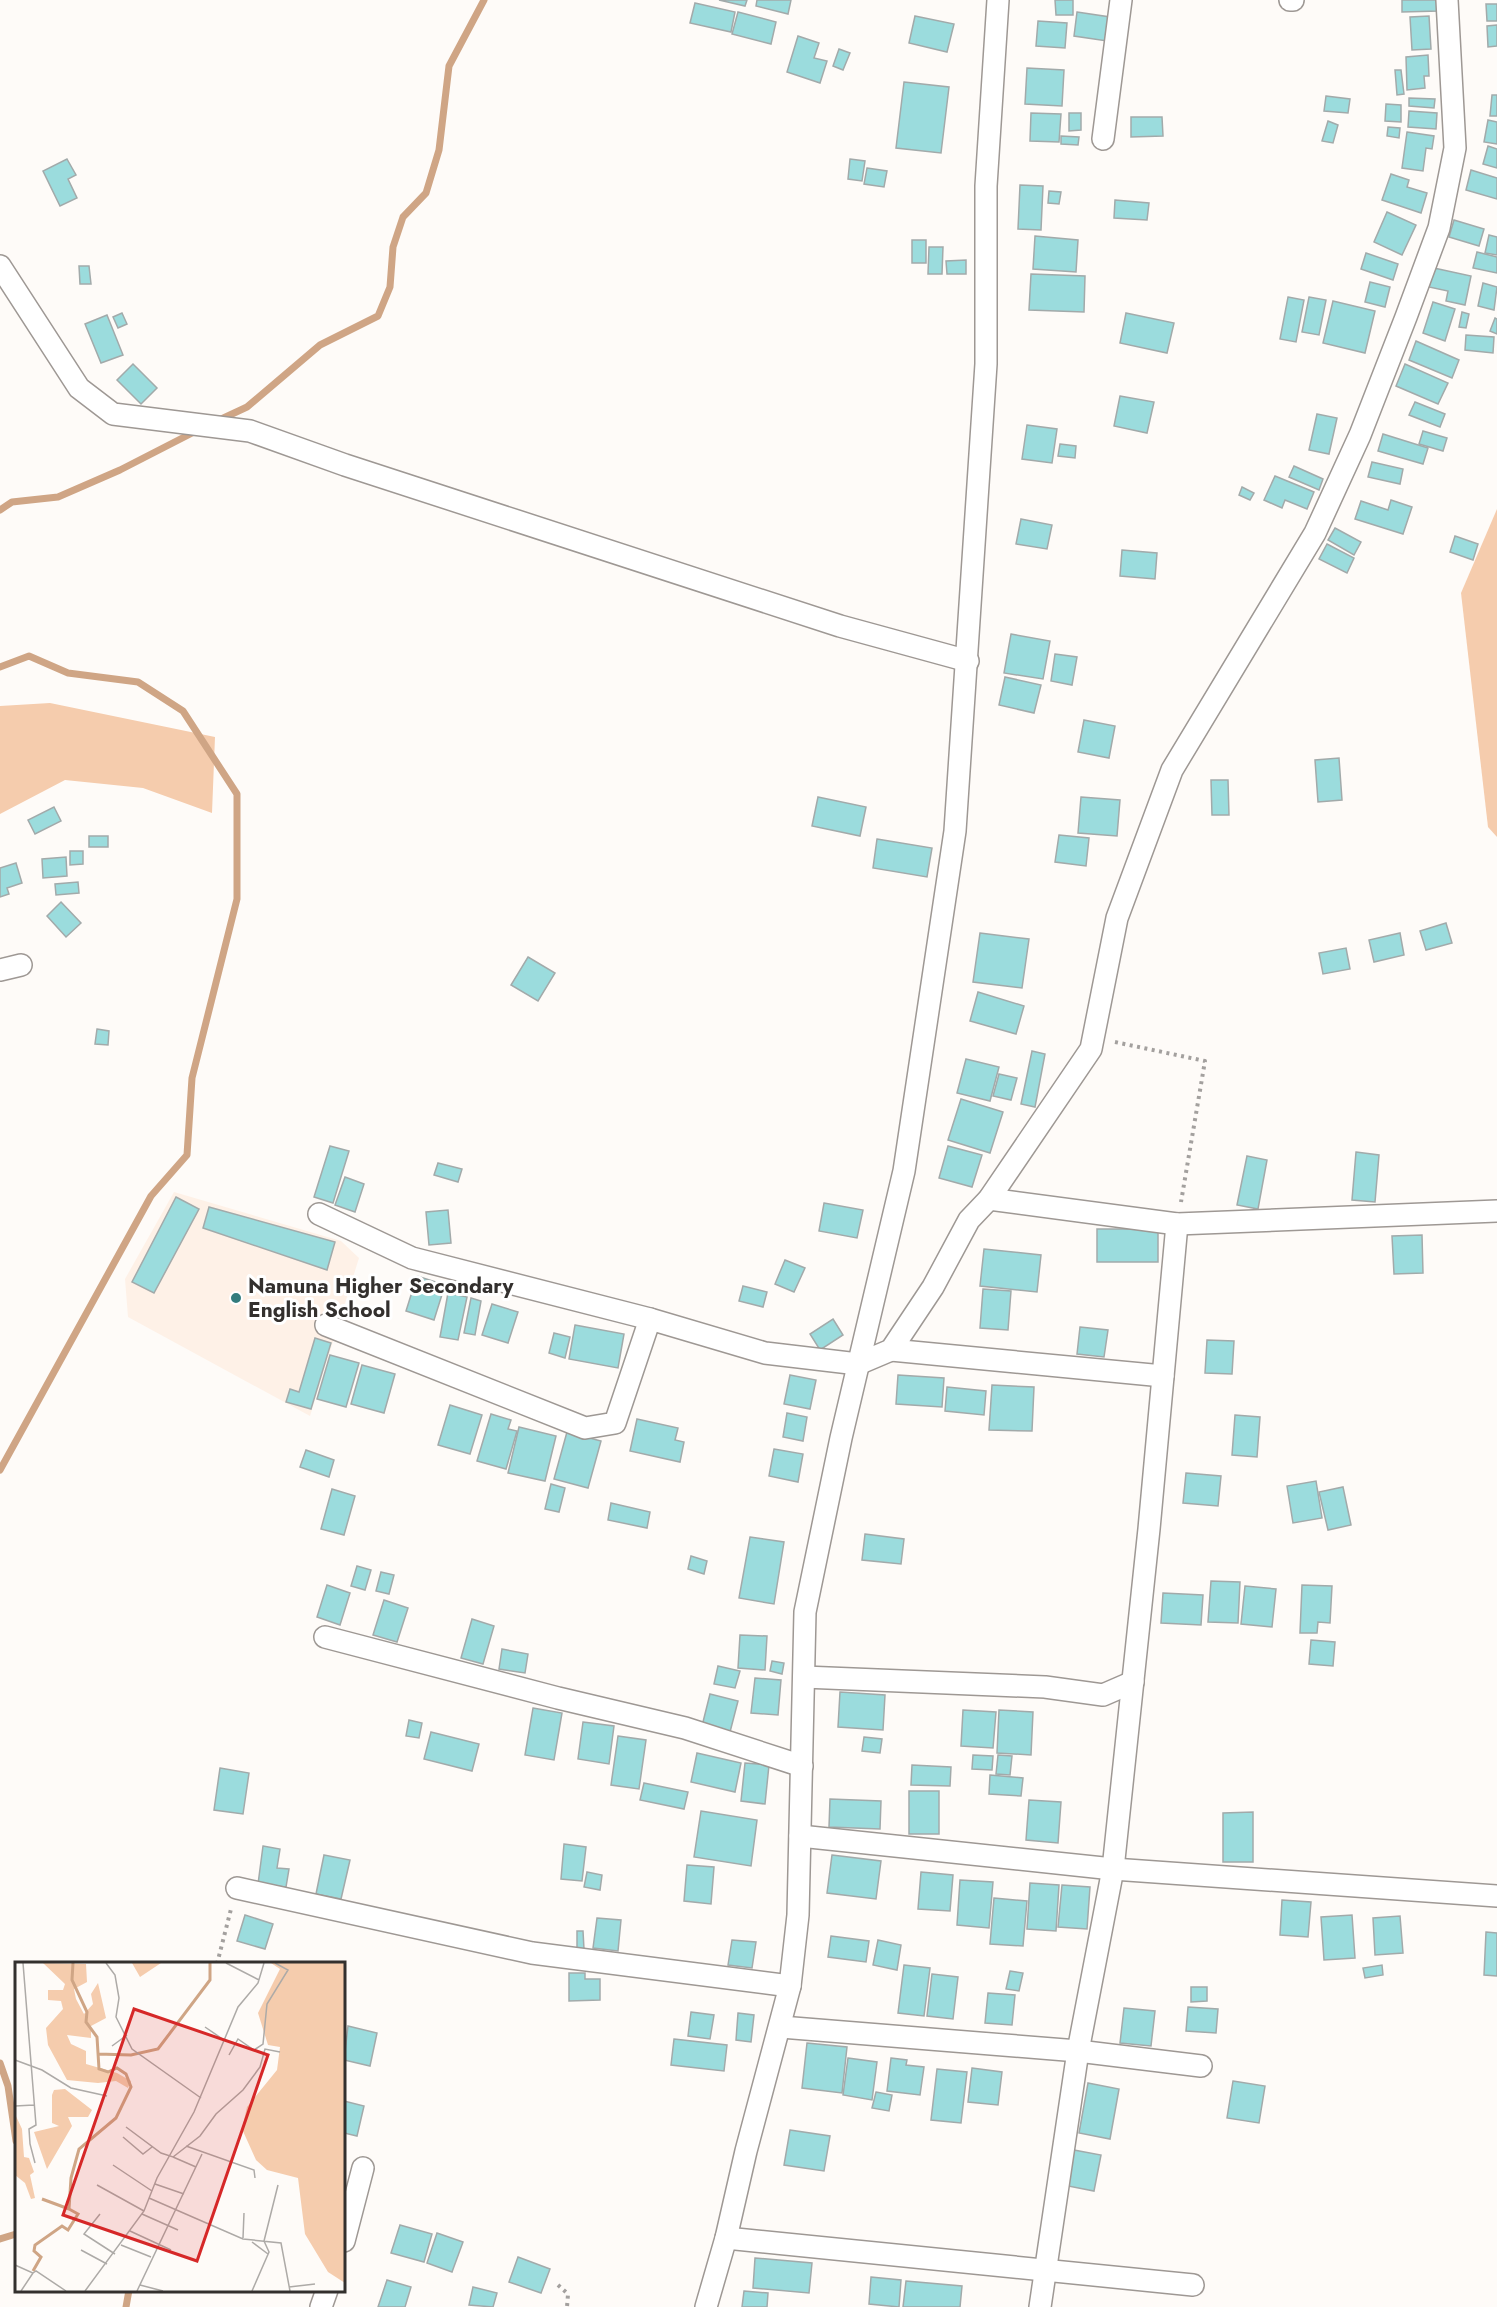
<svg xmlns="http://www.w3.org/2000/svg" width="1497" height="2307" viewBox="0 0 1497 2307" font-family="Jost,sans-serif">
<rect width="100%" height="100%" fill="#fefbf8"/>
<path fill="#fef1e7" d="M174,1192L341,1241L359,1258L310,1416L128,1317L125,1279Z"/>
<g fill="#f5ccad">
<path d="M1497,509V837L1488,827L1461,593Z"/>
<path d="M50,703L215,737L212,813L143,788L65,780L0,814V706Z"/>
</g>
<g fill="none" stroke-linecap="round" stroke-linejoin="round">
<g stroke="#cfa585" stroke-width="7">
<path d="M217,421L247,407L320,345L378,316L390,287L393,247L403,217L426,193L439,150L449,66L484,0"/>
<path d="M0,510L12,502L58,497L120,470L196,431"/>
<path d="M0,667L29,656L68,673L138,682L183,711L237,794V899L192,1078L187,1155L151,1196L0,1470"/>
<path d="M0,2063L8,2086L16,2141"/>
<path d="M0,2239L16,2234"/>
<path d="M126,2307L129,2290"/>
</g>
</g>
<g fill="#9bdcdd" stroke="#a2aaaa" stroke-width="1.5">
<path d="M719,0H747L745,6Z"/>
<path d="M757,0H791L788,14L756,6Z"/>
<path d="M1055,0H1073V15H1056Z"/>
<path d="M1402,0H1438L1439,11L1402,12Z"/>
<path d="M695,3L735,12L731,32L690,23Z"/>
<path d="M1486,4H1497V21H1487Z"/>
<path d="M738,12L776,22L771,44L732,34Z"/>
<path d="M1077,12L1110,17L1107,41L1074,36Z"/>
<path d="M915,16L954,24L947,52L909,43Z"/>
<path d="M1429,16L1431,49L1412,50L1410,17Z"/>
<path d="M1038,21L1067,23L1065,48L1036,46Z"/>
<path d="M1497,25V46L1488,47L1487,26Z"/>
<path d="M798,36L819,43L814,58L827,61L820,83L787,72Z"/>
<path d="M839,49L850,53L843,70L833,66Z"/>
<path d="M1428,55L1429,76H1424L1425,88L1407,90L1406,57Z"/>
<path d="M1027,68L1064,70L1062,106L1025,104Z"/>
<path d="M1395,70H1401L1404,94L1397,95Z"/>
<path d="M904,82L949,87L941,153L896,148Z"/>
<path d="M1492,95H1497V116H1490Z"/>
<path d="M1326,96L1350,99L1348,113L1324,111Z"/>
<path d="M1409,98L1435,99L1434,108L1409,106Z"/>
<path d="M1386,104L1401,105V122L1385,121Z"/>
<path d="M1409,111L1437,113L1436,129L1408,127Z"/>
<path d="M1031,113L1061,114L1059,142L1030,141Z"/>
<path d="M1069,113H1081V130L1069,131Z"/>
<path d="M1131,117H1162L1163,136L1131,137Z"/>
<path d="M1488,120L1497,122V144L1484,142Z"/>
<path d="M1328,121L1338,125L1333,143L1322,141Z"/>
<path d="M1388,127L1400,128L1399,138L1387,136Z"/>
<path d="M1407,132L1434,136L1432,149L1426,148L1423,171L1402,168Z"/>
<path d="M1061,136L1079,137L1078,145L1061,144Z"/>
<path d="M1488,146L1497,149V168L1483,164Z"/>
<path d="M67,159L76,175L68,179L77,198L60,206L43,171Z"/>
<path d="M850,159L865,161L862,181L848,179Z"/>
<path d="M867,168L887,171L884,187L864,184Z"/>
<path d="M1471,170L1497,178V199L1466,190Z"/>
<path d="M1391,174L1409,180L1407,187L1427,193L1421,213L1382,200Z"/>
<path d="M1020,185L1043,186L1041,230L1018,229Z"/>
<path d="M1049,191L1061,192L1059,204L1048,203Z"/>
<path d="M1115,200L1149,203L1147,220L1114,218Z"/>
<path d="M1387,212L1416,225L1402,255L1374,242Z"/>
<path d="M1454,220L1484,229L1479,246L1449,237Z"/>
<path d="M1489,235L1497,237V255L1485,253Z"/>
<path d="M1035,236L1078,240L1076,272L1033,269Z"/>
<rect x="912" y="240" width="14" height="23"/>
<path d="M929,247H943L942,274H928Z"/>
<path d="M1477,252L1497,257V273L1473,268Z"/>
<path d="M1366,253L1398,264L1393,280L1361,269Z"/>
<path d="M966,260V274H947L946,261Z"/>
<path d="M79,266H89L91,284H80Z"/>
<path d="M1434,268L1471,276L1465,305L1446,301L1448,291L1429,287Z"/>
<path d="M1031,274L1085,276L1084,312L1029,310Z"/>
<path d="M1370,282L1390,287L1385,307L1365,302Z"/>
<path d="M1483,283L1497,287L1494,310L1478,306Z"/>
<path d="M1288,297L1304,300L1296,342L1280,339Z"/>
<path d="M1309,297L1326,300L1319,335L1302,332Z"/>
<path d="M1333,301L1375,311L1365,353L1323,343Z"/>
<path d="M1433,302L1455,309L1445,341L1423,333Z"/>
<path d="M1462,312L1469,314L1466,328L1459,327Z"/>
<path d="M122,313L127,324L118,328L113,317Z"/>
<path d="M1126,313L1174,323L1167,353L1120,343Z"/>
<path d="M107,315L123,355L101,363L85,324Z"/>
<path d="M1495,318L1497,319V334L1490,331Z"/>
<path d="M1466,335L1494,337L1493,353L1465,350Z"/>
<path d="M1416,341L1459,360L1452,378L1409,360Z"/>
<path d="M133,364L157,388L141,404L117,380Z"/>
<path d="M1405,364L1448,383L1438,404L1396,386Z"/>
<path d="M1120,396L1154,402L1147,433L1114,426Z"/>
<path d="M1415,402L1445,414L1440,427L1409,415Z"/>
<path d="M1317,414L1337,418L1329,454L1309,450Z"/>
<path d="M1027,425L1057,429L1052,463L1022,459Z"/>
<path d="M1423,431L1447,438L1443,451L1419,444Z"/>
<path d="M1383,434L1428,448L1423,464L1378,451Z"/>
<path d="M1060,444L1076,446L1075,458L1058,456Z"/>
<path d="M1372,462L1403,469L1400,484L1368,477Z"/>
<path d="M1294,466L1323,479L1319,490L1289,477Z"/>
<path d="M1275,476L1314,492L1307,509L1285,500L1282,508L1264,500Z"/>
<path d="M1242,487L1254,493L1250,500L1239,495Z"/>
<path d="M1391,500L1412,507L1403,534L1355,519L1361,501L1388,510Z"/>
<path d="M1021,519L1052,525L1047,549L1016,544Z"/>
<path d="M1335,528L1361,542L1354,555L1328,540Z"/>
<path d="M1455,536L1478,544L1473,560L1450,552Z"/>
<path d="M1327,544L1354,558L1347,573L1319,559Z"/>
<path d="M1122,550L1157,553L1155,579L1120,576Z"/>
<path d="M1011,634L1050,641L1043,679L1004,673Z"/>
<path d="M1055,654L1077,657L1072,685L1051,681Z"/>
<path d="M1005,677L1041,685L1034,713L999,705Z"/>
<path d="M1084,720L1115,726L1109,758L1078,752Z"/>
<path d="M1339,758L1342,800L1318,802L1315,760Z"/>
<path d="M1211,780H1228L1229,815H1212Z"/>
<path d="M818,797L866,807L860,836L812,826Z"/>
<path d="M1081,797L1120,800L1117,836L1078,833Z"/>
<path d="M54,807L61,821L35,834L28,820Z"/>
<path d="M1059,835L1089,838L1086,866L1055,862Z"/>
<rect x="89" y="836" width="19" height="11"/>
<path d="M877,839L932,848L927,877L873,868Z"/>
<path d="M70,851H83V864L70,865Z"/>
<path d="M66,857L67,876L43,878L42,859Z"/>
<path d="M16,863L22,883L7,888L9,894L0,897V868Z"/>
<path d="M78,882L79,893L56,895L55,884Z"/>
<path d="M61,902L81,923L66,937L47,916Z"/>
<path d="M1446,923L1452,943L1426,950L1420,931Z"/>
<path d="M980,933L1029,939L1022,988L973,982Z"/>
<path d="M1400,933L1404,955L1374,962L1369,940Z"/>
<path d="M1346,948L1350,969L1323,974L1319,953Z"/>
<path d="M528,957L555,973L538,1001L511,985Z"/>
<path d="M978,992L1024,1006L1016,1034L970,1021Z"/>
<path d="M97,1029L109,1031L108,1045L95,1044Z"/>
<path d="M1032,1051L1045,1054L1035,1107L1021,1104Z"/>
<path d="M966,1059L999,1067L990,1101L957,1093Z"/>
<path d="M999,1074L1017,1078L1011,1100L993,1096Z"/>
<path d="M961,1099L1003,1112L990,1153L948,1140Z"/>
<path d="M330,1146L349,1151L333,1203L314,1197Z"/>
<path d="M948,1146L982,1155L972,1187L939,1178Z"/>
<path d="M1356,1152L1379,1155L1375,1202L1352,1200Z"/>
<path d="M1247,1156L1267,1160L1258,1209L1237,1205Z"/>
<path d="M438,1163L462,1169L458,1182L434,1175Z"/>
<path d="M345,1177L364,1184L355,1212L335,1205Z"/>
<path d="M176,1197L199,1209L154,1293L132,1282Z"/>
<path d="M824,1203L863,1210L857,1238L819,1231Z"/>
<path d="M209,1207L335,1242L327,1270L203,1228Z"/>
<path d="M448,1210L451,1243L429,1245L426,1212Z"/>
<rect x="1097" y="1229" width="61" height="33"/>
<path d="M1422,1235L1423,1273L1394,1274L1392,1236Z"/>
<path d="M984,1249L1041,1255L1037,1292L980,1286Z"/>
<path d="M785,1260L805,1268L794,1292L775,1284Z"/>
<path d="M417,1276L445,1285L434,1320L406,1311Z"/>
<path d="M743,1286L767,1292L763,1307L739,1301Z"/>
<path d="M983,1289L1011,1291L1008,1330L980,1328Z"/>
<path d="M448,1293L467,1297L458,1340L440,1337Z"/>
<path d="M471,1298L481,1301L475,1335L464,1333Z"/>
<path d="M492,1304L518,1312L508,1343L482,1335Z"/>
<path d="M833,1319L843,1335L820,1350L810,1334Z"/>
<path d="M575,1325L624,1334L618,1368L569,1359Z"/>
<path d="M1080,1327L1108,1330L1104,1357L1077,1354Z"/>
<path d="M554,1333L570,1337L565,1358L549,1353Z"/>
<path d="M315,1338L331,1343L311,1409L286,1402L290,1389L299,1392Z"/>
<path d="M1207,1340L1234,1341L1232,1374L1205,1373Z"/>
<path d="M330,1355L359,1363L346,1407L317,1399Z"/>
<path d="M362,1365L395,1374L384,1413L351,1404Z"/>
<path d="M790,1375L816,1380L810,1409L784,1404Z"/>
<path d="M898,1375L944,1378L942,1407L896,1404Z"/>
<path d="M992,1385L1034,1387L1032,1431L989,1430Z"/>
<path d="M947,1387L986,1391L984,1415L945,1411Z"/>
<path d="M450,1405L482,1415L470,1454L438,1445Z"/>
<path d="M787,1413L807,1417L803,1441L783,1437Z"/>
<path d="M491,1414L511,1420L508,1429L517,1431L506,1469L477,1461Z"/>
<path d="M1235,1415L1260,1417L1257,1457L1232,1455Z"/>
<path d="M637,1419L678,1428L675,1440L684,1442L680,1462L630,1451Z"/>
<path d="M519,1427L556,1436L545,1481L508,1473Z"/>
<path d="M567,1432L601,1441L588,1488L554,1479Z"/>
<path d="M774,1449L803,1454L798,1482L769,1476Z"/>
<path d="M306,1450L334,1460L329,1477L300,1467Z"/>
<path d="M1186,1473L1221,1476L1218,1506L1183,1503Z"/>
<path d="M1316,1481L1322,1518L1293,1523L1287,1486Z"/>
<path d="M551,1484L565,1488L559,1512L545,1509Z"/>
<path d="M1343,1487L1351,1525L1328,1530L1319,1492Z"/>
<path d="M332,1489L355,1496L344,1535L321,1529Z"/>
<path d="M611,1503L650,1512L647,1528L608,1520Z"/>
<path d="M865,1534L904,1539L901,1564L862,1560Z"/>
<path d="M750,1537L784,1542L774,1604L739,1598Z"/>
<path d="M691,1556L707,1561L704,1574L688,1569Z"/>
<path d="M357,1566L371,1570L365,1590L351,1586Z"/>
<path d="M381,1572L394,1575L389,1594L376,1591Z"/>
<path d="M1211,1581L1240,1582L1238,1623L1208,1622Z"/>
<path d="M327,1585L350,1593L340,1625L317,1617Z"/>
<path d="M1302,1585L1332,1586L1330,1623L1318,1622L1317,1633H1300Z"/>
<path d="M1245,1586L1276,1589L1272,1627L1241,1624Z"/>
<path d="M1163,1593L1203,1595L1201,1625L1161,1623Z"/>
<path d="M384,1600L408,1608L397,1642L373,1635Z"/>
<path d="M472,1619L494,1626L483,1664L461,1658Z"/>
<path d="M740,1635L767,1636L765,1670L738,1668Z"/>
<path d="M1311,1640L1335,1642L1333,1666L1309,1664Z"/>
<path d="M502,1649L528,1654L525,1673L499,1669Z"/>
<path d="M772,1661L784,1663L782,1674L770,1671Z"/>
<path d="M718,1666L740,1671L735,1688L714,1684Z"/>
<path d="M755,1678L781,1680L778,1715L751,1713Z"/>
<path d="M840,1692L885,1695L883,1730L838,1727Z"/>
<path d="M710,1694L738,1701L730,1732L702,1726Z"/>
<path d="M533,1708L562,1713L554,1760L525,1755Z"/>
<path d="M963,1710L996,1712L993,1748L961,1746Z"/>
<path d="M999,1710L1033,1712L1031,1755L997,1753Z"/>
<path d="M409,1720L422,1723L419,1738L406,1736Z"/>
<path d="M583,1722L614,1726L609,1764L578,1759Z"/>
<path d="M431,1732L479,1744L472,1771L424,1759Z"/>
<path d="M618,1736L646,1740L639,1789L611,1785Z"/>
<path d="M864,1737L882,1739L880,1753L862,1751Z"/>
<path d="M697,1753L741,1763L735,1792L691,1782Z"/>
<path d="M973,1755L993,1756L992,1770L972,1769Z"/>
<path d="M998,1755L1012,1756L1010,1775L996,1774Z"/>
<path d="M745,1763L769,1765L765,1804L741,1801Z"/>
<path d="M912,1765L951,1767L950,1786L911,1785Z"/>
<path d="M220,1768L249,1773L243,1814L214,1810Z"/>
<path d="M990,1775L1023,1778L1021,1796L989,1794Z"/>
<path d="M644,1783L688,1792L684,1809L640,1800Z"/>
<rect x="909" y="1791" width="30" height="43"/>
<path d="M830,1799L881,1801L880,1829L829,1827Z"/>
<path d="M1029,1800L1061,1802L1058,1843L1026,1840Z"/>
<path d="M701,1811L757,1820L751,1866L694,1857Z"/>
<path d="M1253,1812V1862H1223V1813Z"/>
<path d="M564,1844L586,1847L582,1881L561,1879Z"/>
<path d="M263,1846L280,1849L277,1868L289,1869L286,1887L258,1884Z"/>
<path d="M324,1855L350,1860L341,1899L316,1894Z"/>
<path d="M832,1855L881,1861L876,1899L827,1893Z"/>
<path d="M687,1865L714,1867L711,1904L684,1901Z"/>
<path d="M587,1872L602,1875L600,1890L584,1887Z"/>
<path d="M921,1872L953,1875L950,1911L918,1909Z"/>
<path d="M960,1880L993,1882L989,1928L957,1925Z"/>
<path d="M1030,1883L1059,1885L1056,1931L1027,1929Z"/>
<path d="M1062,1885L1090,1887L1087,1929L1058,1927Z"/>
<path d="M994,1898L1027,1901L1023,1946L990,1944Z"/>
<path d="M1282,1900L1311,1902L1308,1937L1280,1935Z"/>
<path d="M245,1915L273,1924L265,1949L237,1941Z"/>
<path d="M1352,1915L1355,1958L1324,1960L1321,1917Z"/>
<path d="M1400,1916L1403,1953L1375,1955L1373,1918Z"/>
<path d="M597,1918L621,1920L618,1951L593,1948Z"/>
<path d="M577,1931H583L584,1949H577Z"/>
<path d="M1486,1932L1497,1933V1976L1484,1975Z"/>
<path d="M831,1936L869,1941L866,1962L828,1957Z"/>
<path d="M732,1940L756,1942L752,1968L728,1965Z"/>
<path d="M878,1940L901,1945L897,1970L873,1965Z"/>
<path d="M904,1965L930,1968L924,2016L898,2013Z"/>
<path d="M1382,1965L1383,1975L1365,1978L1363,1968Z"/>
<path d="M1010,1971L1023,1973L1019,1991L1006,1989Z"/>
<path d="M569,1973H585V1979H600V2000L569,2001Z"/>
<path d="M932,1974L958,1977L953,2019L927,2016Z"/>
<path d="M1191,1987H1207V2001L1191,2002Z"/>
<path d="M988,1993L1015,1995L1012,2025L985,2023Z"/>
<path d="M1188,2007L1218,2009L1216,2033L1186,2031Z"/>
<path d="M1124,2008L1155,2011L1151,2046L1120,2043Z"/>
<path d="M691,2012L714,2015L710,2039L688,2036Z"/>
<path d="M738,2013L754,2015L751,2042L736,2040Z"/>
<path d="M348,2026L377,2033L370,2066L344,2060Z"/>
<path d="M674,2039L727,2045L724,2071L671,2065Z"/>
<path d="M807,2043L847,2047L842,2093L802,2088Z"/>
<path d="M848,2058L877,2062L872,2100L843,2095Z"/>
<path d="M891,2058L907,2060L906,2065L924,2067L920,2095L887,2091Z"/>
<path d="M972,2068L1002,2072L998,2105L968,2102Z"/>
<path d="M937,2069L967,2072L961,2123L931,2120Z"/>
<path d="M1233,2081L1265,2086L1259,2123L1227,2118Z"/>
<path d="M1088,2083L1119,2089L1110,2139L1079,2133Z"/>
<path d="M876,2092L892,2095L889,2111L872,2108Z"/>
<path d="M344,2101L364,2106L357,2136L344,2133Z"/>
<path d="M790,2130L830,2136L824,2171L784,2165Z"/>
<path d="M1074,2150L1101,2155L1094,2191L1068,2186Z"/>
<path d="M400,2225L432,2234L424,2262L391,2253Z"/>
<path d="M437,2233L463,2242L452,2272L427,2263Z"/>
<path d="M518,2257L550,2269L541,2293L509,2282Z"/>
<path d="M755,2258L812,2263L809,2293L753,2288Z"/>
<path d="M871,2277L901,2280L899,2307L869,2304Z"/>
<path d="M387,2280L411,2287L405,2307H378Z"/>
<path d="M906,2281L962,2286L960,2307H903Z"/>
<path d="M473,2287L497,2293L493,2307L469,2305Z"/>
<path d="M744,2291L768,2293L767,2307H742Z"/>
</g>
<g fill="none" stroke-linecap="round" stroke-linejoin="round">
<defs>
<g id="minor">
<path d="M1290,0H1293"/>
<path d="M1103,139L1121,0"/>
<path d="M0,266L79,388L113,414L250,431L345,465L840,626L968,661"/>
<path d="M0,970L21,965"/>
<path d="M989,1199L1177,1224L1497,1211"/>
<path d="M319,1214L412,1258L650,1319L765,1353L858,1364L891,1350L933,1287L969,1220L989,1199L1091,1049L1117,918L1172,770L1315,533L1360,435L1406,317L1439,228L1455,148L1447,0"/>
<path d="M326,1325L585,1428L615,1423L650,1319"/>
<path d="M891,1350L1163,1376"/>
<path d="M325,1637L558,1698L685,1728L802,1766"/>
<path d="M804,1677L1045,1687L1103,1695L1133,1682"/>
<path d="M800,1836L1113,1869L1497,1896"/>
<path d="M237,1888L532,1953L790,1986"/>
<path d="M781,2027L1078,2051L1201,2066"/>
<path d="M726,2238L1193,2285"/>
<path d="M344,2241L363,2168"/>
<path d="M321,2307L327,2290"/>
<path d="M706,2307L726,2238L746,2151L790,1986L798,1915L805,1612L841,1438L904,1171L955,831L986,364V186L998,0"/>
<path d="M1040,2307L1078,2051L1113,1869L1149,1529L1177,1224"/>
</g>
</defs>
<use href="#minor" stroke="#9e9894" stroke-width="24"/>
<g stroke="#a3a09e" stroke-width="4" stroke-dasharray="3 4.5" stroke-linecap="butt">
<path d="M1115,1042L1205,1061L1181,1202"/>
<path d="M217,1964L231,1909"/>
<path d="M558,2285L568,2294L567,2307"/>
</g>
<use href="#minor" stroke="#fff" stroke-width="21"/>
</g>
<circle fill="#337c7d" stroke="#fff" stroke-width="2" cx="236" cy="1298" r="6"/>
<g text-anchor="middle" stroke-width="6" stroke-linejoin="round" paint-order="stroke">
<g font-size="21" font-weight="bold" fill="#33302e" stroke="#fff" text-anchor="start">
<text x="248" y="1293">Namuna Higher Secondary<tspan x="248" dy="24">English School</tspan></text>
</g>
</g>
<g transform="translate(15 1962)">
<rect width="330" height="330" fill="#fefbf8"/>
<path d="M28,1L71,2L72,20L59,27L61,37L69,52L78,42L76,32L83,21L91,56L76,64V76L52,73L56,82L71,89V102L102,111L116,119L113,126L101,119L83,121L52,118L33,83L31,66L48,47L46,39L33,38V28H48L50,22ZM117,1H146L125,15ZM256,1H330V321L313,310L290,272L283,216L252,208L241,198L227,167L232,145L262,108L265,85L253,83L243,51L265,7ZM50,127L77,148L73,155H53L57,164L32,207L19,170L44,164L37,161V133L39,128ZM0,152L7,167L9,195L14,196L19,210L15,213L20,236L16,237L10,221L0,213Z" fill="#f5ccad"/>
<path fill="none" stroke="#cfa585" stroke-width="3" d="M83,92L116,93L143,87L195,18V1M27,237L54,247M18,309L26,295L19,289L20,283L47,264L53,268L63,252L54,247L56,216L64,187L101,156L116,125L111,112L102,106L93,110L84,107L82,75L71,60L72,50L57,18L58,1"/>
<path fill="none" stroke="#adaaa7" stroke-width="1.5" d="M8,1L21,163L14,167L15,182L20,201M91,1L100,13L104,36L101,55L117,87L186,136M211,1L244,18M190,65L209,78M97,84L112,73M214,93L223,77L239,88L248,82L252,42L273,8L260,1M0,98L27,108L56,126L92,134M0,144L19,143M111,165L146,191L158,195L185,174L201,152L228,128L245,105L250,87L265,90M108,175L128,192L137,185M171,184L239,208L240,216M158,195L181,205M98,203L137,229M140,222L169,232M82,223L129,249M134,236L228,277L266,281L275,329M85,252L69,272L100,292M127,252L163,268M115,269L156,288M228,276L229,251M237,280L253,292M106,283L136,295M66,288L92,302M0,303L18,311L6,329M18,311L21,309L51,329M125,323L148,329M274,325L300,322M70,329L129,249L142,216L179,150L223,45L243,21L249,1M122,329L187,192M237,329L254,290L249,279L263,223"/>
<path fill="#d62828" fill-opacity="0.15" stroke="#d62828" stroke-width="3" d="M119,47L253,93L182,299L48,253Z"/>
<rect width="330" height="330" fill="none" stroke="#33302e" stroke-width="3"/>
</g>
</svg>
